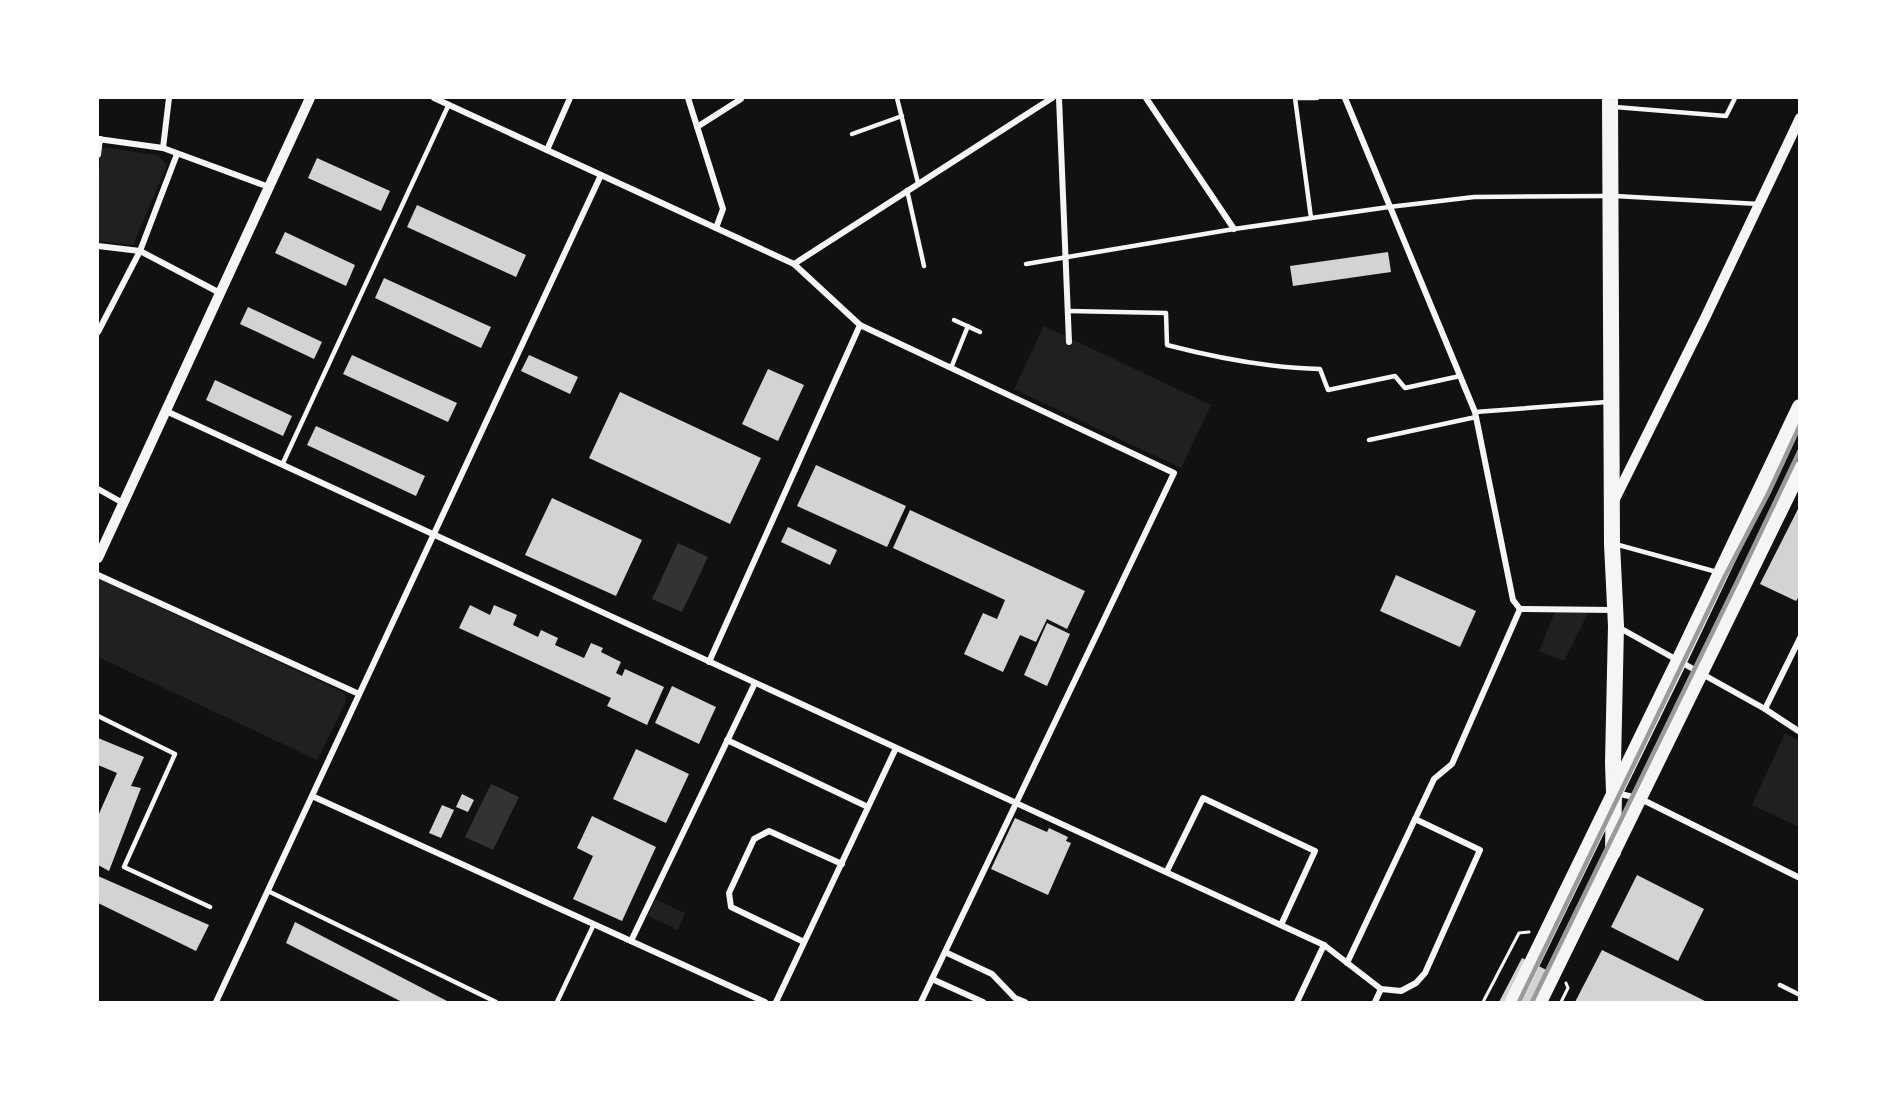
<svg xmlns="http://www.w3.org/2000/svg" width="1897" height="1100" viewBox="0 0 1897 1100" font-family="Manrope,sans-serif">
<rect width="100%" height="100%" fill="#111"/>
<g fill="#202020">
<path d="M101,147L158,155L167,165L133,245L98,241V186Z"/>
<path d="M1044,326L1211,405L1181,468L1014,389Z"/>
<path d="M99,579L345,693L346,701L317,760L98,657Z"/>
<path d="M1557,607L1589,611L1564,661L1539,651Z"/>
<path d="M1785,733L1799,741V827L1752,805Z"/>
<path d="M655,899L685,913L678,930L648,916Z"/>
</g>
<g fill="#333">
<path d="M678,543L708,557L682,612L652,599Z"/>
<path d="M491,784L519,797L493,850L465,837Z"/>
</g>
<g fill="#d3d3d3">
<path d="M317,158L390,191L381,211L308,178Z"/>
<path d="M417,205L526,255L516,277L407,227Z"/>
<path d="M285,232L355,265L346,286L275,253Z"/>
<path d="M1388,252L1391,272L1293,286L1290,266Z"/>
<path d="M384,278L491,327L481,348L375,298Z"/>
<path d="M248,307L322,342L314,359L240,324Z"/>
<path d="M352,355L457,403L448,422L343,374Z"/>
<path d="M529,355L578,377L570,394L521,371Z"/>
<path d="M768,369L804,385L778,441L742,424Z"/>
<path d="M215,380L292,416L283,436L206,400Z"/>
<path d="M620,392L761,458L730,524L589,458Z"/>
<path d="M316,426L425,476L416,496L307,445Z"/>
<path d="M816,465L906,506L887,547L797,506Z"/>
<path d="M552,498L642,540L616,596L525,555Z"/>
<path d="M1800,505V595L1796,601L1760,584Z"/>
<path d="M910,510L1085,591L1067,629L1047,619L1036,642L1020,635L1003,672L964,654L983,613L997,619L1005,600L893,548Z"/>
<path d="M788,527L837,550L830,565L781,542Z"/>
<path d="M1396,575L1476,611L1460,647L1380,611Z"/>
<path d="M470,605L490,615L494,605L517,615L513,625L538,637L541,630L558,638L555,645L584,658L591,643L603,648L601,652L621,662L616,673L622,676L625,669L664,687L647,725L607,706L611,698L459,628Z"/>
<path d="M1047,623L1070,634L1047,686L1024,675Z"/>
<path d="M672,686L716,707L699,744L655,723Z"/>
<path d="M98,738L144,757L131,786L141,788L109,871L98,865V816L117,773L98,765Z"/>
<path d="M636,749L689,774L666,823L613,799Z"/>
<path d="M462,794L474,800L468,812L456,807Z"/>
<path d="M442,805L454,810L441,838L429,833Z"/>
<path d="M592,816L656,847L622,921L573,899L593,856L577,848Z"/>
<path d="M1015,818L1047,832L1049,828L1068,837L1066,841L1071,843L1048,895L991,869Z"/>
<path d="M1637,875L1704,909L1678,961L1611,927Z"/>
<path d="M98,876L209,925L196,951L98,903Z"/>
<path d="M295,922L449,1002H402L286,943Z"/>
<path d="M1602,950L1707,1002H1575Z"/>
<path d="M1522,958L1559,976L1546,1002H1499Z"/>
</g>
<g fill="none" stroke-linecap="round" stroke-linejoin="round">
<g stroke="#f5f5f5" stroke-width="3">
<path d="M1483,1002L1519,933L1529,932"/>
<path d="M1561,1002L1568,988L1566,983"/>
</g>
<g stroke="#f5f5f5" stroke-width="4.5">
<path d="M897,98L918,183"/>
<path d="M1295,98L1311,218"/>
<path d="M1296,98H1317"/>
<path d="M1615,107L1726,116L1735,98"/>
<path d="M852,134L902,116"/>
<path d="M907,190L924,266"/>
<path d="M1615,196L1759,204"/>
<path d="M1026,264L1234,229L1389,207L1474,197L1607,196"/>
<path d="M1069,311L1166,313L1167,345C1217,358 1268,368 1320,369L1328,390L1395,376L1405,388L1460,376"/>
<path d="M954,320L980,332"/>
<path d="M951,368L968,326"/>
<path d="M1475,412L1607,402"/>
<path d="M1369,440L1476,417"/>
<path d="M282,465L449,104"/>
<path d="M1615,544L1717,572"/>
<path d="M98,716L175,754L124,867L210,907"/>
<path d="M268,891L496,1002"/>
<path d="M1780,985L1800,995"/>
<path d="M557,1002L594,924"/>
</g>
<g stroke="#f5f5f5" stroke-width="6">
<path d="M434,98L794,264L860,325L1174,473L921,1002"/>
<path d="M688,98L723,209L716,228"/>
<path d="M1059,98L1069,342"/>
<path d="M1146,98L1234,229"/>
<path d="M1345,98L1475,412L1513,600L1520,609"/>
<path d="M697,127L741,99V98"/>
<path d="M98,139L163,148L269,187"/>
<path d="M163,148L169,98"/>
<path d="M547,150L570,98"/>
<path d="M98,155L100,139"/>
<path d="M98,246L140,251L220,293"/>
<path d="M794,264L1052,98"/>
<path d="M98,332L140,251L177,154"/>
<path d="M166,411L1324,945L1381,989L1401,991L1416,983L1425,973L1480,850L1415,819"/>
<path d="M98,489L123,503"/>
<path d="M98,575L359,694"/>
<path d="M1618,627L1765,709L1800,732"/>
<path d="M709,662L860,325"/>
<path d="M1765,709L1800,638"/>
<path d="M727,740L868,807"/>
<path d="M1615,793L1639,798L1800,878"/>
<path d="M312,796L765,1002"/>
<path d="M1167,871L1203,798L1315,851L1281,925"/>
<path d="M631,941L755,683"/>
<path d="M804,942L731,907L729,893L754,839L769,831L842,864"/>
<path d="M945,952L992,974L1015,998L1025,1002"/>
<path d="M1347,963L1434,779L1452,764L1520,609L1614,610"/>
<path d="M932,979L983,1002"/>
<path d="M216,1002L601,175"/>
<path d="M776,1002L896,748"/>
<path d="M1297,1002L1324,945"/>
<path d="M1375,1002L1381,989"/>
</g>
<g stroke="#f5f5f5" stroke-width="10">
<path d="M1614,501L1705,318L1800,118"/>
<path d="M98,558L310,98"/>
</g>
<g stroke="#f5f5f5" stroke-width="16">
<path d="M1610,98L1612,544L1616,626L1613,763L1614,792L1613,852"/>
<path d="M1513,1002L1679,661L1800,407"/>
<path d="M1539,1002L1800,469"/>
</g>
<g stroke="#9a9a9a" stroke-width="4.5">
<path d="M1519,1002L1725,576L1769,492L1800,425"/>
<path d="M1532,1002L1737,582L1800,450"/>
</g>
</g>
<rect width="1897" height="1100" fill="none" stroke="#ffffff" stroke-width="198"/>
</svg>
